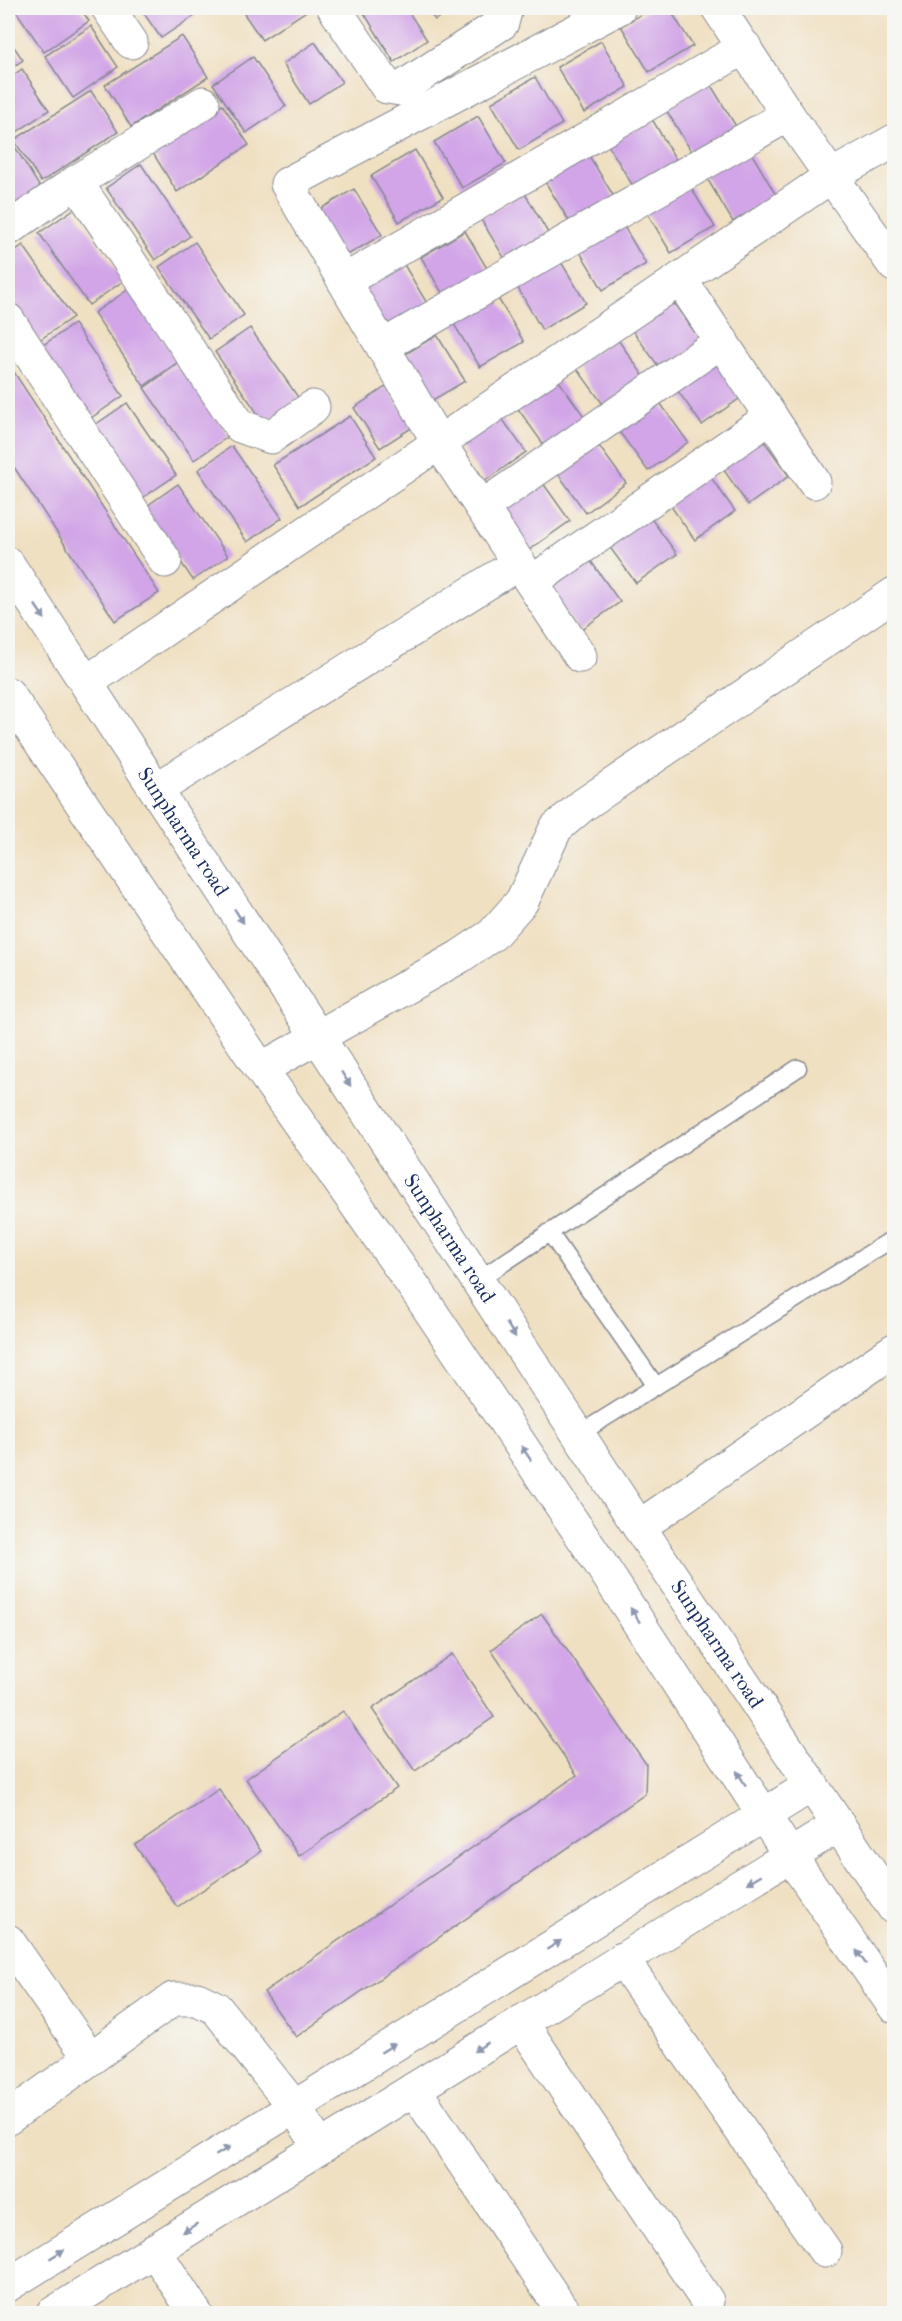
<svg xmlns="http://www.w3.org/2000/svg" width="902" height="2321" viewBox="0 0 902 2321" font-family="'IM FELL French Canon',serif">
<rect width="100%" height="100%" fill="#f6f6f2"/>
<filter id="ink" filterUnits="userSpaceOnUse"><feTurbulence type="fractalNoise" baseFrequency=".0167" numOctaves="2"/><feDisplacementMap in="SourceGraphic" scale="12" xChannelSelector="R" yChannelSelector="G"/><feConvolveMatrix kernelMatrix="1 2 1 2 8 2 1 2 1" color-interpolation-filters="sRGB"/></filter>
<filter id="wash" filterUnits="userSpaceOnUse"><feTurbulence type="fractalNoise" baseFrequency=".008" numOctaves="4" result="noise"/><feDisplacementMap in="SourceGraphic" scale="24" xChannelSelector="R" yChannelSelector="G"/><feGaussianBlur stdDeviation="1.35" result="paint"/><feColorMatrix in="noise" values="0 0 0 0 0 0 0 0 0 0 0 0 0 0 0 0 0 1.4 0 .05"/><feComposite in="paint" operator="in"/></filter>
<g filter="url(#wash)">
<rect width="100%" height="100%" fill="#f0e0c2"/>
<g id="blocks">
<g fill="#d1a5e7">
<path d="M21,8H80L89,21L44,52L16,11Z"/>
<path d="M140,8H206L161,38Z"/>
<path d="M240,8H306L308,10L262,40Z"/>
<path d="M361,8H406L427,40L394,62Z"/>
<path d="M427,8H453L435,20Z"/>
<path d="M652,8H669L693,46L649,72L621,26Z"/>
<path d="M91,26L118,67L73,98L45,56Z"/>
<path d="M182,36L208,77L131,127L105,85Z"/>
<path d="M8,38L23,60L8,70Z"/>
<path d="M601,41L628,87L584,113L557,67Z"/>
<path d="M315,42L342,82L309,104L283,64Z"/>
<path d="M253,57L286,106L246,133L213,84Z"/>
<path d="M22,69L49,110L8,138V79Z"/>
<path d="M535,77L562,124L519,150L491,103Z"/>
<path d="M709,82L737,128L693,154L665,108Z"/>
<path d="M91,91L118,132L41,182L14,140Z"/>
<path d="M222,104L249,145L177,192L151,150Z"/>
<path d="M478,116L506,163L462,188L434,142Z"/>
<path d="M652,119L679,165L636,191L608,145Z"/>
<path d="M15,147L41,189L8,210V152Z"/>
<path d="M749,149L776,195L733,222L705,175Z"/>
<path d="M415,150L443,197L399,222L371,176Z"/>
<path d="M588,154L616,200L572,226L544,180Z"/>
<path d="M141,164L190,236L155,260L106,188Z"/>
<path d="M687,181L715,227L671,253L643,206Z"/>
<path d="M354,189L382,235L337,261L310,215Z"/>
<path d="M524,192L551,238L508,264L480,218Z"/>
<path d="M74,209L123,281L89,305L39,233Z"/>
<path d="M619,218L646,264L603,290L575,244Z"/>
<path d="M465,231L492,277L448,303L421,257Z"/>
<path d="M195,242L244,315L209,339L159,267Z"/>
<path d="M23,245L73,317L38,341L8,296V256Z"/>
<path d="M558,257L586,303L542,330L515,283Z"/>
<path d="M403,263L431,310L387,336L359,290Z"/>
<path d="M129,289L178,362L144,386L94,313Z"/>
<path d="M496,295L524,342L480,367L452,321Z"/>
<path d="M672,301L702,342L662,371L632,330Z"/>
<path d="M74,324L123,396L88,420L39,348Z"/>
<path d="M250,328L300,400L265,424L215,352Z"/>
<path d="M437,335L465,381L421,407L394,361Z"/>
<path d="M616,337L645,378L605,407L575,366Z"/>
<path d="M713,354L743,396L702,425L673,384Z"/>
<path d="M8,363L159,593L115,621L8,458Z"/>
<path d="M179,363L229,436L194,460L144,388Z"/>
<path d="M556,377L586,419L546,448L516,406Z"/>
<path d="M387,386L413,427L380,448L354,408Z"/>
<path d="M658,400L688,442L648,471L618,430Z"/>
<path d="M127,403L176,475L141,499L92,427Z"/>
<path d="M496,410L526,452L485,481L456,440Z"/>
<path d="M350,416L376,457L300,506L273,465Z"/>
<path d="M759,434L789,476L748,505L719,463Z"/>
<path d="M596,442L626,483L586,513L556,471Z"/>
<path d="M232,446L282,518L247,542L198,470Z"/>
<path d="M705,469L735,511L695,540L665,498Z"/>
<path d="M540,479L570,521L529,550L499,508Z"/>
<path d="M178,484L228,556L193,580L144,508Z"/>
<path d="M647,513L677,554L636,583L606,542Z"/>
<path d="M590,560L620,602L579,631L549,589Z"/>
<path d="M542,1614L646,1764L645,1794L296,2037L264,1992L577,1775L491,1650Z"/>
<path d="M452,1654L494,1717L415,1771L372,1709Z"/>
<path d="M343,1711L397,1788L299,1856L246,1779Z"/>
<path d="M219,1789L261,1851L177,1907L135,1845Z"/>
</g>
</g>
</g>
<g filter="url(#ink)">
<use href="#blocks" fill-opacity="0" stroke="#868890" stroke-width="1.5"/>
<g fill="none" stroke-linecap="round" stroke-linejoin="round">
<defs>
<g id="lane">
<path d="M549,1232L656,1386"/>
<path d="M478,1280L798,1068"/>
<path d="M579,1434L894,1238"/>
</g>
<g id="street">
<path d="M108,8L131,42"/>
<path d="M334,8L387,87L400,89L502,23L506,8"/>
<path d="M718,8L788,115L894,265"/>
<path d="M76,182L240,426L271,437L313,407"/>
<path d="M8,229L76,182L203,103"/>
<path d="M680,279L814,482"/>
<path d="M344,281L745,47"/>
<path d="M8,320L165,561"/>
<path d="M383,346L788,115"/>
<path d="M482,507L722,341"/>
<path d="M532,582L771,417"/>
<path d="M580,656L439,443L287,184L619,8"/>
<path d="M87,682L833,175L894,141"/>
<path d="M157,789L519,563"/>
<path d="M261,1069L459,957L492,935L522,901L556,828L583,805L894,594"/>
<path d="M639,1527L894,1350"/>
<path d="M8,1941L90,2058"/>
<path d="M622,1959L825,2251"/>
<path d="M521,2022L707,2301"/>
<path d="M414,2089L565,2314"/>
<path d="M8,2118L173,1999H197L216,2008L294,2107L320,2147"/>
<path d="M154,2250L196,2314"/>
</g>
<g id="secondary">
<path id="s1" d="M8,564L639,1527L894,1908"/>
<path d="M8,694L256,1062L419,1294L596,1557L791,1857L894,2006"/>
<path d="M8,2285L812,1785"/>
<path d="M52,2314L839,1825"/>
</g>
</defs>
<use href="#lane" stroke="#868890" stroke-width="19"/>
<use href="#street" stroke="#868890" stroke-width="35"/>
<use href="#secondary" stroke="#868890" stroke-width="35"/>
<use href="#lane" stroke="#fff" stroke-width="16"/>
<use href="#street" stroke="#fff" stroke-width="33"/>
<use href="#secondary" stroke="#fff" stroke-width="33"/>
</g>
<defs><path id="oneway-solid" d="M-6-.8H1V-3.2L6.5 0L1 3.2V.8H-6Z" transform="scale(1.5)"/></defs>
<g fill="#8d97ae">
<use href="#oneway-solid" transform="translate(40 612) rotate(56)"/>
<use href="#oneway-solid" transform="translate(239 916) rotate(57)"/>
<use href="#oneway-solid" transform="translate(346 1079) rotate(57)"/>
<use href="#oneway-solid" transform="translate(511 1330) rotate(57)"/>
<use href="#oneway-solid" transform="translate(526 1453) rotate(-124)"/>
<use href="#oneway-solid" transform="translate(635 1615) rotate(-123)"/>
<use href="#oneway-solid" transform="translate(741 1778) rotate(-122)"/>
<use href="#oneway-solid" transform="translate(754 1879) rotate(150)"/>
<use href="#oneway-solid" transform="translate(554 1945) rotate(-32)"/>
<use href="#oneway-solid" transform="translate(861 1957) rotate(-125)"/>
<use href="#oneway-solid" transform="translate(481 2047) rotate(148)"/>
<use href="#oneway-solid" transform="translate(388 2048) rotate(-32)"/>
<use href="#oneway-solid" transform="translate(223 2151) rotate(-32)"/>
<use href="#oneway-solid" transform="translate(190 2228) rotate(148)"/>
<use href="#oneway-solid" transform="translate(57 2254) rotate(-32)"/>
</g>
</g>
<g text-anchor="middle" stroke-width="6" stroke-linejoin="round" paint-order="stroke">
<g font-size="21" fill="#1b2f5e" stroke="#f6f6f2">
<text dy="7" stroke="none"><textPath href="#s1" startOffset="320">Sunpharma road</textPath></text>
<text dy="7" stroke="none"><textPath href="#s1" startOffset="806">Sunpharma road</textPath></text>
<text dy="7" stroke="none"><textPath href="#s1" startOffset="1292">Sunpharma road</textPath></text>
</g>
</g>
<rect width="902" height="2321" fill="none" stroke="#f6f6f2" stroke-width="30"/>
</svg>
